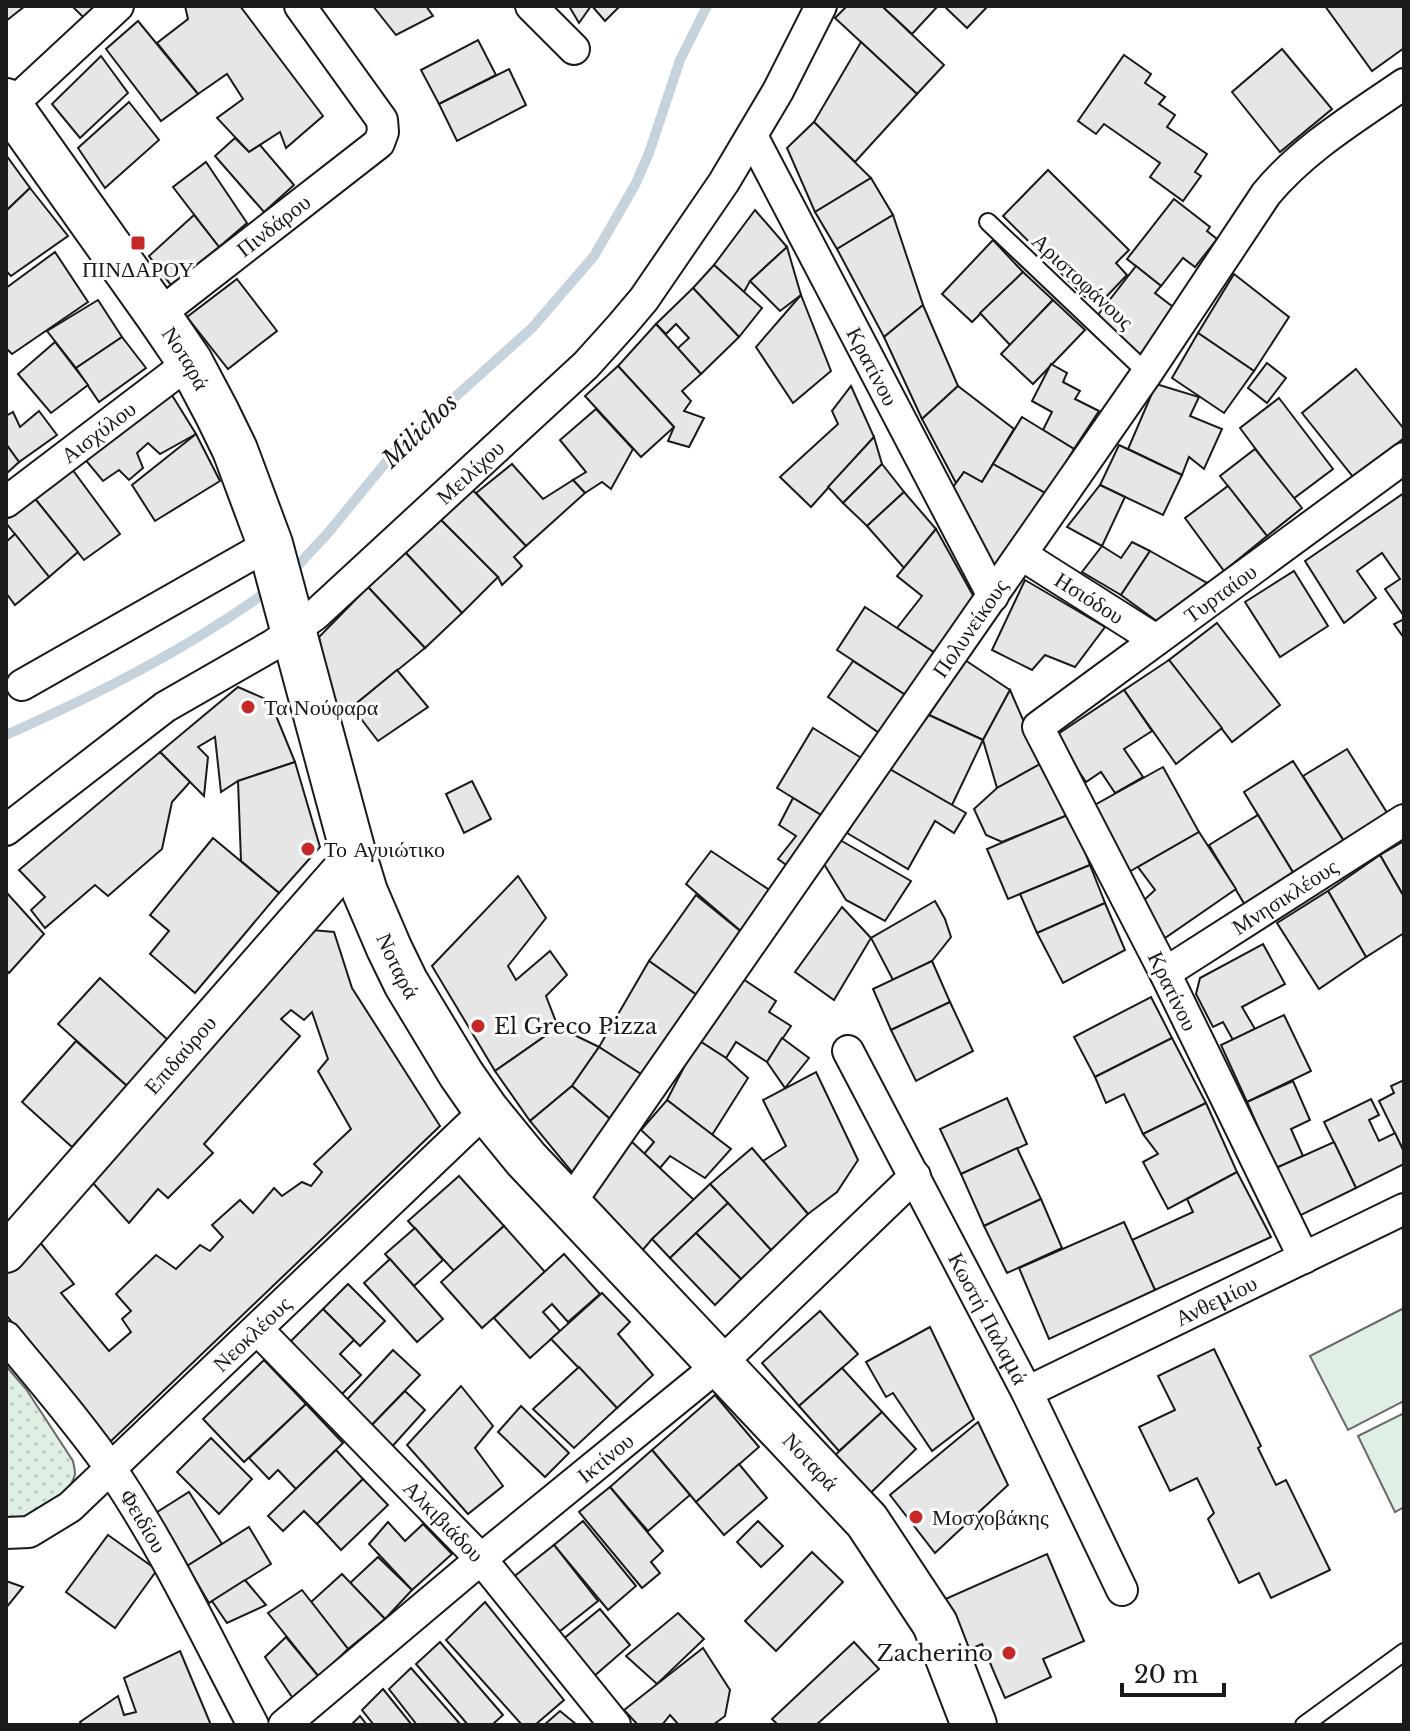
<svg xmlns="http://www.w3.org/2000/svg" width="1410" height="1731" viewBox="0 0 1410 1731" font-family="'Libre Baskerville',serif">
<defs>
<pattern id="park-dots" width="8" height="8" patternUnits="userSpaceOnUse" patternTransform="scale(2)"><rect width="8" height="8" fill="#e0efe3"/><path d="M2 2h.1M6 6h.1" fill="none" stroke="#c0ccc2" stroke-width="1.8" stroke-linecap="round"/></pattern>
</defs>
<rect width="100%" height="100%" fill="#fff"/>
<path fill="url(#park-dots)" stroke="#6a6a6a" stroke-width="2" d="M6,1366L26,1389L73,1461C74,1466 75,1470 75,1474C70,1498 28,1521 6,1520Z"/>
<g fill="#e0efe3" stroke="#6a6a6a" stroke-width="2">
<path d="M1404,1308V1401L1348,1430L1310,1356Z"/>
<path d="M1404,1413V1507L1395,1512L1358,1436Z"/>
</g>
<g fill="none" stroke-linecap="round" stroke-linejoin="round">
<g stroke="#c6d2dc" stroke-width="10">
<path d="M289,575L328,533L396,450L532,328L594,256L635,185L649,153L680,60L707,6"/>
<path d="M6,735C98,694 188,649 270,589"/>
</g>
</g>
<g fill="#e6e6e6" stroke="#1a1a1a" stroke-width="2">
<path d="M6,6H25L6,21Z"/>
<path d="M72,6H96L83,17Z"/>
<path d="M185,6H240L323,116L286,148L280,132L249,152L217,118L243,99L227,74L198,94L157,43L188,19Z"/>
<path d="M373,6H426L433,16L396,35Z"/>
<path d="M569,6H591L579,23Z"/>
<path d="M592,6H620L605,21Z"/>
<path d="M847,6H882L944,65L917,94L835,18Z"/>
<path d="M882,6H938L912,34Z"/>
<path d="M944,6H988L967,28Z"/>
<path d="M1325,6H1404V48L1372,71Z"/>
<path d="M138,21L198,94L161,121L106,49Z"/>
<path d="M478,40L496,75L439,104L421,70Z"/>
<path d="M861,42L917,94L855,162L814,122Z"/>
<path d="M1282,49L1332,109L1280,152L1232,92Z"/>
<path d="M1124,55L1151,74L1145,83L1165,97L1159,104L1175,115L1167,127L1207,154L1195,172L1201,176L1183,201L1150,177L1160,163L1104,124L1096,134L1078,121Z"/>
<path d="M101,56L128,93L80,138L52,104Z"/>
<path d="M509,69L526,105L457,141L439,104Z"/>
<path d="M129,102L159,140L105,188L78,148Z"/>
<path d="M814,122L871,178L815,212L787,148Z"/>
<path d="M235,138L249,152L260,145L294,185L264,212L215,156Z"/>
<path d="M6,155L30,188L6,211Z"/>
<path d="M206,162L247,223L219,247L173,187Z"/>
<path d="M1048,170L1129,250L1116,263L1127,275L1104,299L1094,289L1085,297L1003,216Z"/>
<path d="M871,178L893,215L837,249L815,212Z"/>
<path d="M30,188L68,236L11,276L6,271V211Z"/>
<path d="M1174,199L1210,227L1207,231L1217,239L1195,267L1183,258L1161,286L1127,259Z"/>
<path d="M755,210L787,247L750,281L744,292L714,265Z"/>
<path d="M194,215L219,247L171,285L149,256Z"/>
<path d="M893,215L923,305L884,337L837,249Z"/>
<path d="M993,240L1023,272L972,322L942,294Z"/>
<path d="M787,247L801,295L780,311L750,281Z"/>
<path d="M55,252L88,302L12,354L6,348V288Z"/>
<path d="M714,265L762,308L739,337L693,288Z"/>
<path d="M1136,266L1161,286L1155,293L1177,310L1140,356L1094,320Z"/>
<path d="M1023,272L1053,300L1010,345L980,313Z"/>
<path d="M1234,274L1289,317L1254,371L1198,333Z"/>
<path d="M237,279L277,331L228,369L187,317Z"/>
<path d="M693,288L739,337L701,374L677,349L689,338L676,324L666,334L656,324Z"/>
<path d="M801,295L831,371L793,403L756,347Z"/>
<path d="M98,300L122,337L76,368L47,331Z"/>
<path d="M1053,300L1085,330L1033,384L1001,354Z"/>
<path d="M923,305L958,386L922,419L884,337Z"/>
<path d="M656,324L701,374L682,391L691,401L684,411L704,418L689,447L668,441L674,427L618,366Z"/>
<path d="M1198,333L1254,371L1224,413L1172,378Z"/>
<path d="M122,337L146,368L99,402L76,368Z"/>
<path d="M55,342L88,385L51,413L18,374Z"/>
<path d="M1267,363L1286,378L1267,403L1248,388Z"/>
<path d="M1051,364L1067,373L1063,382L1080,391L1075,399L1099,411L1074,449L1043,430L1052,412L1032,401Z"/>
<path d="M618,366L674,427L641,457L585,396Z"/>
<path d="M1356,369L1404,429V438L1354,478L1302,413Z"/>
<path d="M1156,384L1199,397L1190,416L1222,429L1204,469L1189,457L1182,475L1128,449Z"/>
<path d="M851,386L874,437L811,507L780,477L838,424L832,411Z"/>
<path d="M958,386L1014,429L982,482L964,472L956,483L922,419Z"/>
<path d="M170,392L196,434L160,454L148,443L137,453L143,468L129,480L119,470L103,481L83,457Z"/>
<path d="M1279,398L1333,469L1293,499L1240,428Z"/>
<path d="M596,409L633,449L611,489L602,482L585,493L573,480L586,472L560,440Z"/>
<path d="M39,411L57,435L19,462L6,444V416L13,412L20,427Z"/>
<path d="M1022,417L1074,449L1047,494L993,464Z"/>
<path d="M196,434L220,481L155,521L132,485Z"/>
<path d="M874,437L882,464L843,503L828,487Z"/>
<path d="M6,444L19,462L6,474Z"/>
<path d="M1119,445L1182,475L1163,515L1100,485Z"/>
<path d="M1255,449L1302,508L1267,536L1220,476Z"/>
<path d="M512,464L543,499L573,480L585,493L526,546L476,493Z"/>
<path d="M882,464L904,492L867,526L843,503Z"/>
<path d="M993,464L1047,494L992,571L951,490L964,472L982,482Z"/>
<path d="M69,465L120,534L84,560L32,495Z"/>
<path d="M466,483L526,546L514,557L522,566L502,585L498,577L434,513Z"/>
<path d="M1100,485L1125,497L1102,546L1067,527Z"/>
<path d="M1228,486L1267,536L1224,571L1185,518Z"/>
<path d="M904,492L936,529L904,568L867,526Z"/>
<path d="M1404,493V616L1385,589L1400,579L1382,553L1357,571L1376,598L1344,623L1305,561Z"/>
<path d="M32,495L78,552L49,577L6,523V519Z"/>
<path d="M434,513L498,577L462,613L405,552Z"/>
<path d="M936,529L975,599L935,653L897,628L922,596L897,576Z"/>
<path d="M15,534L49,577L15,605L6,593V542Z"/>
<path d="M1132,542L1150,551L1121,595L1082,572L1102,546L1121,558Z"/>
<path d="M1150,551L1207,583L1158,622L1121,595Z"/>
<path d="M405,552L462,613L425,648L368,587Z"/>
<path d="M1294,571L1328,626L1280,657L1245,602Z"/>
<path d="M1025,580L1105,627L1075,667L1045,655L1032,670L992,650Z"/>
<path d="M368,587L425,648L337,719L319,637Z"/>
<path d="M865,607L935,653L907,696L837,650Z"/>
<path d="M1404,619V638L1394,624Z"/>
<path d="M1217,623L1280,705L1232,742L1169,660Z"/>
<path d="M965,660L1010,690L983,740L929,715Z"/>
<path d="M1169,660L1222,728L1176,764L1124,690Z"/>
<path d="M853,661L907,696L882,735L828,697Z"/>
<path d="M397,670L428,707L378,741L352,707Z"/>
<path d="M238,687L270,701L295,762L238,781L221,792L215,737L198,747L208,757L204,796L160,752Z"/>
<path d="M1010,690L1042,763L997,788L983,740Z"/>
<path d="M1124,690L1152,731L1124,749L1143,777L1115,793L1101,772L1086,782L1055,736Z"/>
<path d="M929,715L983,740L952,805L886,767Z"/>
<path d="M813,728L863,759L826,818L777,788Z"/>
<path d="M1347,749L1391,819L1347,846L1303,776Z"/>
<path d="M160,752L190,782L172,802L162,849L108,896L95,885L45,928L31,910L45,897L19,870Z"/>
<path d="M1293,761L1347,846L1297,879L1244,792Z"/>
<path d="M295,762L320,847L279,893L241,861L238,781Z"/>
<path d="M1042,763L1070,814L1002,842L986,835L974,809L997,788Z"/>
<path d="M886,767L966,813L954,833L935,821L908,869L847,833Z"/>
<path d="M1163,767L1199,832L1120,877L1084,811Z"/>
<path d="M472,781L491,819L464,833L446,794Z"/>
<path d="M793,798L826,818L796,872L778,859L796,836L779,825Z"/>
<path d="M1070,814L1090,865L1008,899L987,849Z"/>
<path d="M1258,815L1297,879L1248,910L1209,845Z"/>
<path d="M1199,832L1236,889L1165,938L1141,903L1155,890L1138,867Z"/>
<path d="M213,838L279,893L195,993L150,954L169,931L150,915Z"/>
<path d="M840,840L911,881L885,921L846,900L824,864Z"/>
<path d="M1404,841V897L1380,855Z"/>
<path d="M711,851L780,897L750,939L686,884Z"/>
<path d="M1380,855L1404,897V933L1366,957L1328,891Z"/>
<path d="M1090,865L1105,903L1037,933L1020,894Z"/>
<path d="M518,876L546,918L508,966L516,980L550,951L567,975L546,996L558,1027L495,1071L432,966Z"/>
<path d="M1328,891L1366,957L1319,989L1277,923Z"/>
<path d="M6,892L44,934L9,973L6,970Z"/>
<path d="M696,895L750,939L701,998L649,961Z"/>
<path d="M935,901L945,919L951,937L932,961L893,980L871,938Z"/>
<path d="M1105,903L1125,950L1063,983L1037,933Z"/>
<path d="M842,907L871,938L834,1000L795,972Z"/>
<path d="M312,930L334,932L352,988L440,1126L109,1443L6,1315V1273L39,1241L74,1284L61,1293L109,1351L131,1332L122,1319L131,1311L116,1294L156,1255L176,1269L200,1245L210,1251L223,1237L212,1225L240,1200L253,1213L274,1188L282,1196L302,1182L311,1186L322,1172L314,1164L351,1129L318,1071L328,1059L312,1012L304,1020L291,1010L281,1019L300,1036L204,1144L213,1153L168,1198L158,1189L129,1223L92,1182Z"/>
<path d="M1263,944L1285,984L1242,1007L1255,1029L1233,1040L1223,1022L1213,1027L1196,994L1200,978Z"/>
<path d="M649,961L701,998L644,1076L599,1047Z"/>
<path d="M932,961L950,1002L891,1030L873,989Z"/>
<path d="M740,977L776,1001L769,1012L791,1026L767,1062L736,1042L726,1058L698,1040Z"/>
<path d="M100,978L168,1040L127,1086L58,1024Z"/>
<path d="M1151,997L1172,1038L1095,1077L1074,1037Z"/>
<path d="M950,1002L973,1051L916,1081L891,1030Z"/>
<path d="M1284,1015L1311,1071L1247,1102L1221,1045Z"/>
<path d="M558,1027L599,1047L572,1086L530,1121L495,1071Z"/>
<path d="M782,1038L809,1058L785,1088L767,1062Z"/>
<path d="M1172,1038L1206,1103L1143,1134L1124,1094L1106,1103L1095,1077Z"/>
<path d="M698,1040L726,1058L748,1078L712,1135L667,1100Z"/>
<path d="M76,1041L127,1086L72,1147L22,1102Z"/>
<path d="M599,1047L644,1076L617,1125L572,1086Z"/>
<path d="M816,1072L858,1160L837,1192L808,1214L763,1161L786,1146L763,1100Z"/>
<path d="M1404,1080V1152L1379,1101L1394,1093L1391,1086Z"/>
<path d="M1293,1081L1310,1120L1291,1129L1303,1156L1276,1168L1247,1102Z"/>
<path d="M572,1086L617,1125L576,1177L530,1121Z"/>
<path d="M1007,1098L1027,1144L961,1174L940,1129Z"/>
<path d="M1371,1099L1379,1115L1369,1120L1379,1141L1395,1133L1404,1152V1164L1356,1188L1324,1122Z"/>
<path d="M667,1100L731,1149L705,1178L670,1156L660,1168L644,1154L654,1142L641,1130Z"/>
<path d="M1206,1103L1237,1172L1168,1209L1143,1162L1158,1154L1143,1134Z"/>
<path d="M630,1140L694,1200L652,1239L636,1258L581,1198Z"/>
<path d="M1334,1142L1356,1188L1299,1216L1276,1168Z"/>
<path d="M752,1148L808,1214L771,1250L710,1184Z"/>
<path d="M1017,1148L1041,1199L984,1226L961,1174Z"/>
<path d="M1237,1172L1271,1237L1155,1290L1132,1240L1193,1212L1187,1199Z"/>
<path d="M459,1176L504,1226L454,1271L408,1221Z"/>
<path d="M710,1184L728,1203L670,1258L652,1239Z"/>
<path d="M1041,1199L1062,1248L1007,1273L984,1226Z"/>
<path d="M728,1203L771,1250L741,1279L696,1233Z"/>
<path d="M1124,1222L1155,1290L1049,1339L1019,1268Z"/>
<path d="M504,1226L545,1272L482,1328L441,1282Z"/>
<path d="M415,1228L443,1260L414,1286L385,1254Z"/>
<path d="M696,1233L741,1279L715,1305L670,1258Z"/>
<path d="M564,1254L600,1294L568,1322L552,1304L543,1312L560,1331L530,1358L494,1318Z"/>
<path d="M390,1259L443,1319L417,1342L364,1283Z"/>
<path d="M348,1284L385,1321L360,1346L323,1309Z"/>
<path d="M602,1293L630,1322L618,1334L653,1375L617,1408L551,1339Z"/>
<path d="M323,1309L354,1340L340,1354L361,1375L340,1396L288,1344Z"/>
<path d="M820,1311L858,1354L799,1406L762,1363Z"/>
<path d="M930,1327L974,1419L932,1451L893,1393L886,1397L866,1362Z"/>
<path d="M1214,1349L1261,1446L1258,1448L1276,1485L1286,1480L1330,1570L1271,1598L1259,1573L1239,1583L1208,1519L1214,1513L1197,1478L1170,1491L1139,1427L1175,1410L1158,1376Z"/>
<path d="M393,1350L420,1375L367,1430L341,1406Z"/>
<path d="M264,1360L306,1404L244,1462L203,1419Z"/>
<path d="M579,1367L617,1408L574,1448L533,1409Z"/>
<path d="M842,1368L882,1412L839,1451L799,1406Z"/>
<path d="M461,1386L493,1426L475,1448L503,1486L468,1514L407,1445Z"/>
<path d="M405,1391L425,1410L389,1450L367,1430Z"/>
<path d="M715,1395L759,1447L696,1502L652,1450Z"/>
<path d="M306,1404L343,1443L296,1489L278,1470L269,1479L249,1458Z"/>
<path d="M521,1406L569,1453L545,1477L498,1432Z"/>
<path d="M882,1412L916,1449L856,1507L820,1469Z"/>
<path d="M978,1422L1008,1485L935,1553L890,1495Z"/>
<path d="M211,1438L252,1479L219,1514L177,1472Z"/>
<path d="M336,1450L363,1479L317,1524L304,1511L283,1531L268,1516Z"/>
<path d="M652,1450L690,1495L648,1531L610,1487Z"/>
<path d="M739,1464L767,1498L724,1535L696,1502Z"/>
<path d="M363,1479L388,1505L341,1550L317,1524Z"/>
<path d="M610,1487L663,1551L651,1562L660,1573L642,1588L579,1512Z"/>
<path d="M189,1492L222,1544L187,1566L154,1514Z"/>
<path d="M583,1521L636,1586L608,1610L554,1545Z"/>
<path d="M758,1521L783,1546L761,1567L737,1542Z"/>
<path d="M388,1522L405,1541L423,1524L452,1554L412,1590L369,1544Z"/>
<path d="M249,1527L271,1564L209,1603L187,1566Z"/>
<path d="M108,1535L157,1570L115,1628L66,1592Z"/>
<path d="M554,1545L598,1601L555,1635L511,1579Z"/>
<path d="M812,1552L843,1582L776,1651L745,1621Z"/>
<path d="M1047,1554L1084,1641L1043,1659L1051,1677L1005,1698L982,1644L963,1652L941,1601Z"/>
<path d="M378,1557L412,1590L385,1619L350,1583Z"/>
<path d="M342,1574L385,1619L348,1649L311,1602Z"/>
<path d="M245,1580L266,1605L227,1623L212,1601Z"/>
<path d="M6,1581L23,1587L6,1608Z"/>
<path d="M302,1590L348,1649L319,1677L268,1613Z"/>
<path d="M485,1602L564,1700L535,1725H522L446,1640Z"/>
<path d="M600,1609L630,1645L593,1677L562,1640Z"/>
<path d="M678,1613L704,1639L657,1684L626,1656Z"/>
<path d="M286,1637L319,1677L294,1700L265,1657Z"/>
<path d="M440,1642L503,1715L492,1725H468L416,1664Z"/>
<path d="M854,1642L879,1669L816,1725H778L772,1719Z"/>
<path d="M703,1648L730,1690L725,1716L713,1725H679L670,1715L662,1725H638L624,1710Z"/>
<path d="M180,1651L211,1725H82L80,1722L118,1696L124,1715L136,1712L124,1678Z"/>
<path d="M411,1668L461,1725H417L389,1689Z"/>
<path d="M383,1689L412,1725H374L362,1710Z"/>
<path d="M560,1711L577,1725H544Z"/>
<path d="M360,1716L367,1725H351Z"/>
</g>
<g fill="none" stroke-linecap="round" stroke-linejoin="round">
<defs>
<g id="service">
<path d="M988,222L1147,373"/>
<path d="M1304,1725L1404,1652"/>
</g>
<g id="minor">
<path d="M531,6L574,49"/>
<path d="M6,110L118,6"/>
<path id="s1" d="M752,136L993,596"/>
<path id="s2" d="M158,315L379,143L383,132L382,120L300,6"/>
<path id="s3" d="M6,502L190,362"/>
<path id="s4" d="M1022,555L1156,640"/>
<path d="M22,685L270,544"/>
<path id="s5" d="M6,830L165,707L273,645L315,615L586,365L622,325L644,299L724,182L778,91L821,6"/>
<path id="s6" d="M1165,973L1404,820"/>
<path id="s7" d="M848,1051L1027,1392L1122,1590"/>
<path id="s8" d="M568,1206L1147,373L1266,194C1303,149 1356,117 1404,84"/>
<path id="s9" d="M1304,1258L1165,973L1038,727L1404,458"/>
<path id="s10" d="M257,1329L481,1559L615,1725"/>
<path id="s11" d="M6,1337C42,1381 81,1425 113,1472C167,1552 208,1640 253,1725"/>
<path id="s12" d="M1027,1392L1404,1209"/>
<path id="s13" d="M6,1533L29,1532L70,1507L486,1110"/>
<path id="s14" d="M284,1725L481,1559L720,1364L915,1176"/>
</g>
<g id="tertiary">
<path id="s15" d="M6,1253L354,856"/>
</g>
<g id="secondary">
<path id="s16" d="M6,101L158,315L190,362L217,413L235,450L270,544L354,856L365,892L389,948L406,983L461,1074L486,1110L526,1159L867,1521L935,1624L974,1725"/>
</g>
</defs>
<use href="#service" stroke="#1a1a1a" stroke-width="20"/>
<use href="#minor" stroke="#1a1a1a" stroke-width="34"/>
<use href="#tertiary" stroke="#1a1a1a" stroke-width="42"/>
<use href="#secondary" stroke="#1a1a1a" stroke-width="48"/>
<use href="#service" stroke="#fff" stroke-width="16"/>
<use href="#minor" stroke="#fff" stroke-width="30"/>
<use href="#tertiary" stroke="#fff" stroke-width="38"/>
<use href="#secondary" stroke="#fff" stroke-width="44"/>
</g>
<g fill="#c62828" stroke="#fff" stroke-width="3">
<rect x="130" y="235" width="16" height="16" rx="4"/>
<circle cx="248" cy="707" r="8"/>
<circle cx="308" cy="849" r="8"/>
<circle cx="478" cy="1026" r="8"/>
<circle cx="916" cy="1517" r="8"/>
<circle cx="1009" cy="1653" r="8"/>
</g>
<g text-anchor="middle" stroke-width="6" stroke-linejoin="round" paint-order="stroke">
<g font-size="22" fill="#1a1a1a" stroke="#fff">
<text dy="8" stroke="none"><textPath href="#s2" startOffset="146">Πινδάρου</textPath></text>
<text transform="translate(1083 281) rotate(43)" y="8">Αριστοφάνους</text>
<text dy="8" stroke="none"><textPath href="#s16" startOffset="314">Νοταρά</textPath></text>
<text dy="8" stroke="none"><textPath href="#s1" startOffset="260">Κρατίνου</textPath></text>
<text dy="8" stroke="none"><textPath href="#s3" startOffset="116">Αισχύλου</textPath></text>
<text dy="8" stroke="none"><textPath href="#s5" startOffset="588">Μειλίχου</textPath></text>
<text dy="8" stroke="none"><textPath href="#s9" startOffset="820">Τυρταίου</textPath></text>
<text dy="8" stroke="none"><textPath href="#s4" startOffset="80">Ησιόδου</textPath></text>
<text dy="8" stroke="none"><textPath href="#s8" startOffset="704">Πολυνείκους</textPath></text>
<text dy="8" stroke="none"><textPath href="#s6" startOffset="142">Μνησικλέους</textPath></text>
<text dy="8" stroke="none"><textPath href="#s16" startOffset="960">Νοταρά</textPath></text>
<text transform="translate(1173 991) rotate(64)" y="8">Κρατίνου</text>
<text dy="8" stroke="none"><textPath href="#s15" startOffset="264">Επιδαύρου</textPath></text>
<text dy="8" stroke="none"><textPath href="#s12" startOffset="210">Ανθεμίου</textPath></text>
<text dy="8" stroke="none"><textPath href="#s7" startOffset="302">Κωστή Παλαμά</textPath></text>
<text dy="8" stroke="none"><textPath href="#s13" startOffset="322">Νεοκλέους</textPath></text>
<text dy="8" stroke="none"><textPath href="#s14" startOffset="418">Ικτίνου</textPath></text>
<text dy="8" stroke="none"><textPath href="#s16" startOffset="1608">Νοταρά</textPath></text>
<text dy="8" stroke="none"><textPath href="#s10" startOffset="268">Αλκιβιάδου</textPath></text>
<text dy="8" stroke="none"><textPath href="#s11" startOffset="230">Φειδίου</textPath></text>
</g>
<g font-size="22" fill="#1a1a1a" stroke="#fff" text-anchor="start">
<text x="138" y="277" text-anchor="middle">ΠΙΝΔΑΡΟΥ</text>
<text x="264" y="715">Τα Νούφαρα</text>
<text x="324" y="857">Το Αγυιώτικο</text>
<text x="494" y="1034">El Greco Pizza</text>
<text x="932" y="1525">Μοσχοβάκης</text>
<text x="993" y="1661" text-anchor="end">Zacherino</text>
</g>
<g font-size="24" font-style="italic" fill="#1a1a1a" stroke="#fff">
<text transform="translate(420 431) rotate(-44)" y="8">Milichos</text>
</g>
</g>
<rect width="1410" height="1731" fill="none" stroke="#1a1a1a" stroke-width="16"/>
<path d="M1122 1683v12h102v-12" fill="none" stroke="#1a1a1a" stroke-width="4"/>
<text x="1134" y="1683" font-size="24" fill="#1a1a1a" stroke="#ffffff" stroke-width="6" paint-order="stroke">20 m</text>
</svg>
